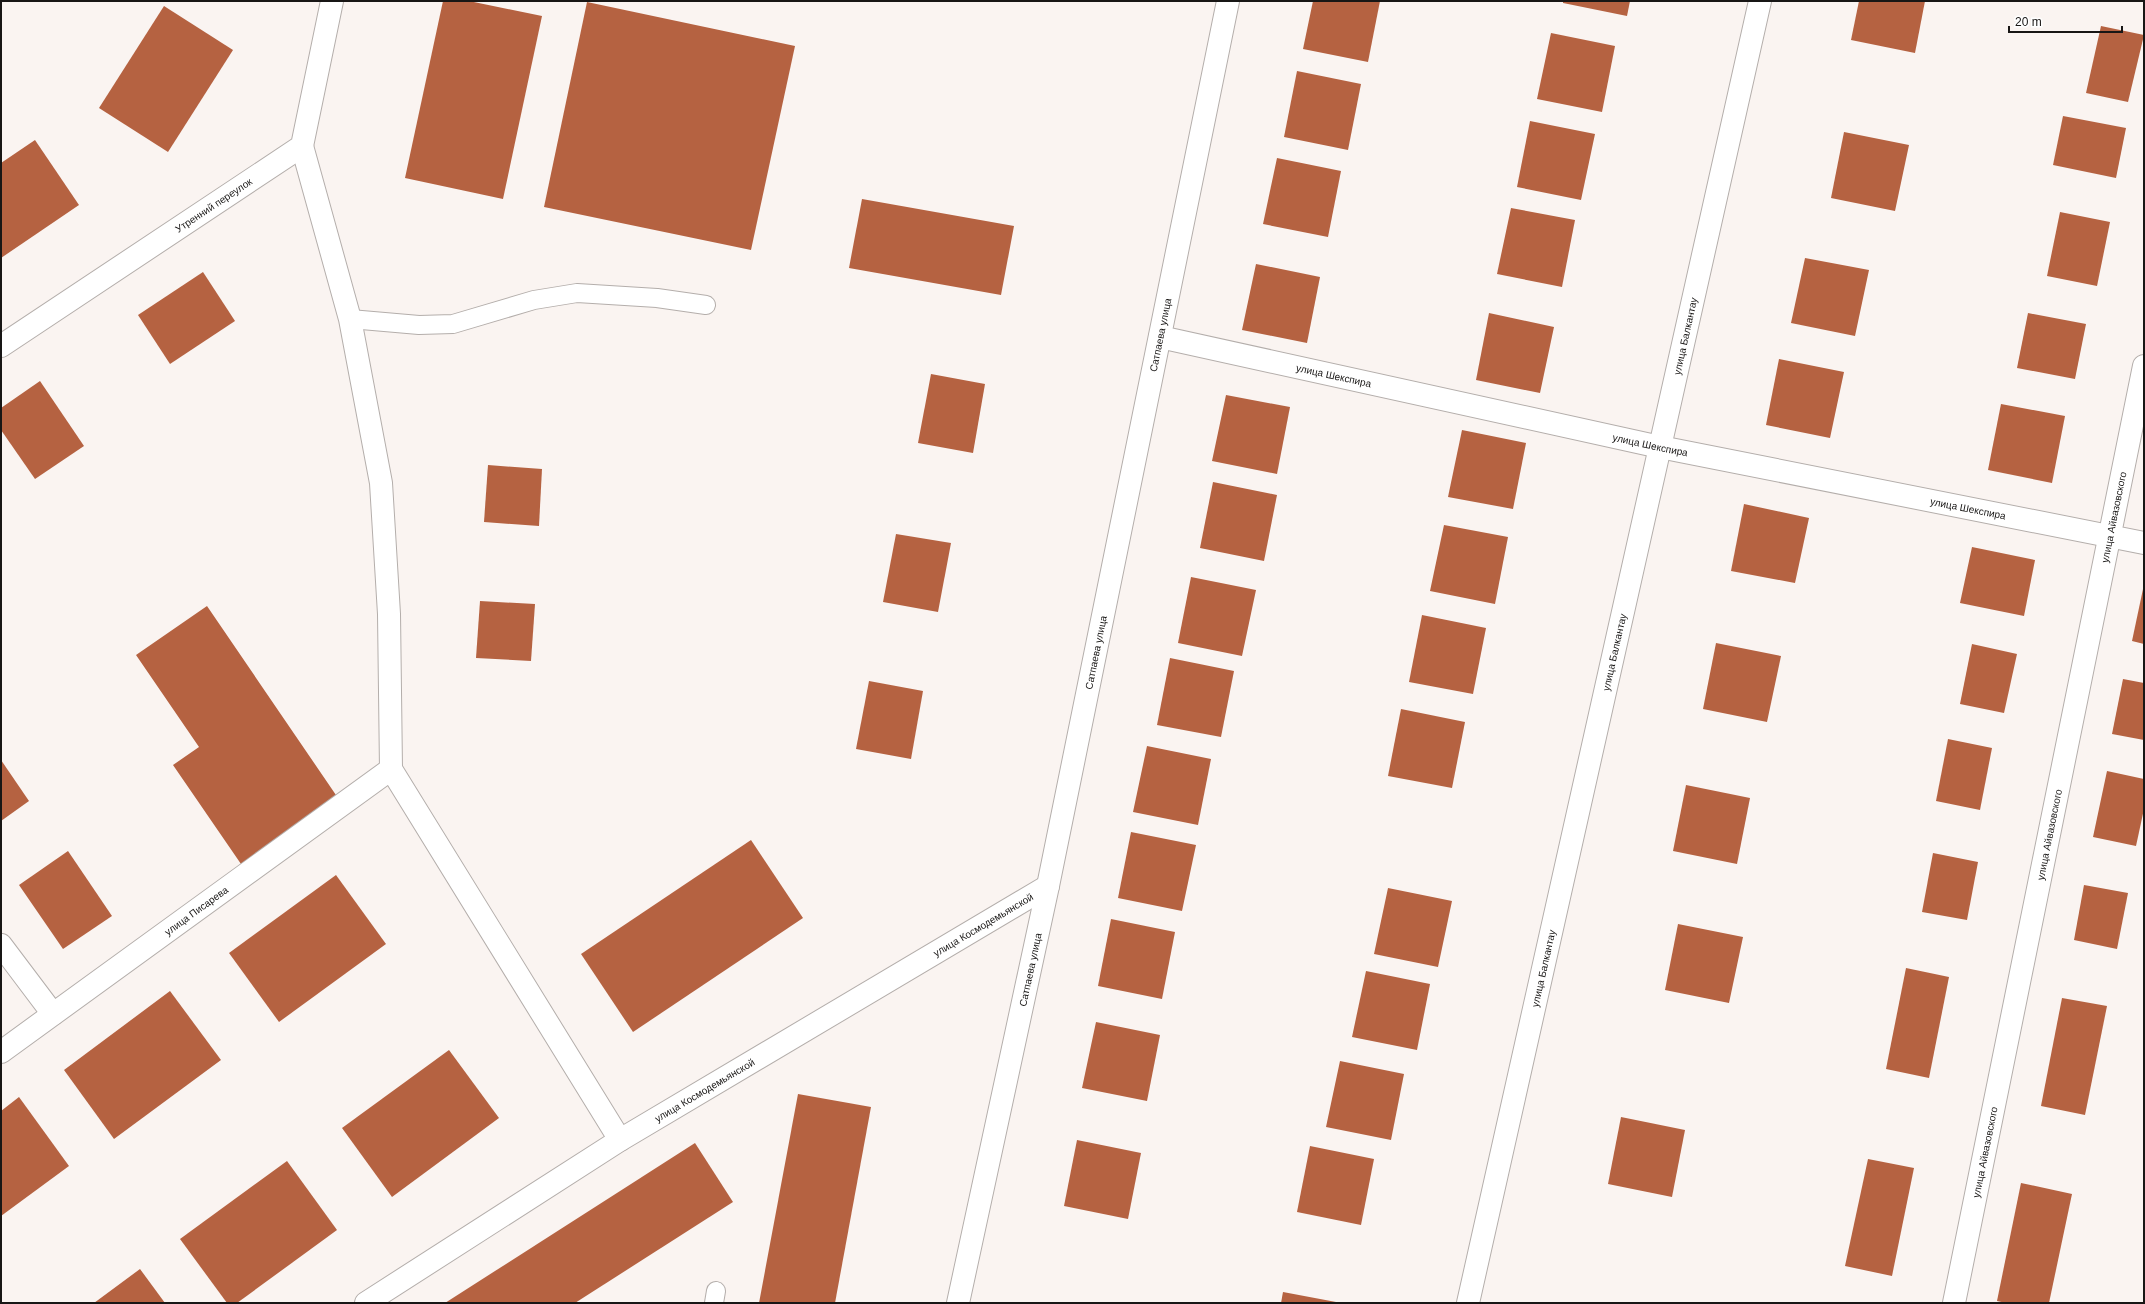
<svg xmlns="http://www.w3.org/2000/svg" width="2145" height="1304" viewBox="0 0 2145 1304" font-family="Helvetica,sans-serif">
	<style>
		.building { fill: #b56241 }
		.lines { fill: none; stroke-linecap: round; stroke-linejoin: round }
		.service-casing { stroke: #b4aeab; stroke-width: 20 }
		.minor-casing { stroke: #b4aeab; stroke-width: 24 }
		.tertiary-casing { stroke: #b4aeab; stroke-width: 24 }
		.service { stroke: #fff; stroke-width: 18 }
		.minor { stroke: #fff; stroke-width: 22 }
		.tertiary { stroke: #fff; stroke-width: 22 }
		.labels { text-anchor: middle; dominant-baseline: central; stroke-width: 3; stroke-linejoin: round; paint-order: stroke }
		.street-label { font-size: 10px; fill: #181615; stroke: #fff }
	</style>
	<rect width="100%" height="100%" fill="#faf4f1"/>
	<g class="building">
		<polygon points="443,1 469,1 542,16 503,199 405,178"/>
		<polygon points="1313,1 1380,1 1368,62 1303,49"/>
		<polygon points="1563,1 1630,1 1627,16 1563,3"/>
		<polygon points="1859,1 1925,1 1915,53 1851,40"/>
		<polygon points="587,2 795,46 751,250 544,207"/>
		<polygon points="164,6 233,50 168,152 99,108"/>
		<polygon points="2101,26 2144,35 2128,102 2086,93"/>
		<polygon points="1551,33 1615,46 1602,112 1537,99"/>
		<polygon points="1297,71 1361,84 1348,150 1284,137"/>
		<polygon points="2063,116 2126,128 2116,178 2053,165"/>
		<polygon points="1530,121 1595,134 1581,200 1517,187"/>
		<polygon points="1844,132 1909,145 1895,211 1831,198"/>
		<polygon points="35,140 79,205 1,258 1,163"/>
		<polygon points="1277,158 1341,171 1328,237 1263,224"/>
		<polygon points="862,199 1014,226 1001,295 849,268"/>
		<polygon points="1511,208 1575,220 1562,287 1497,274"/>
		<polygon points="2060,212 2110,222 2097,286 2047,276"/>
		<polygon points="1805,258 1869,270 1855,336 1791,323"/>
		<polygon points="1256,264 1320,277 1307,343 1242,330"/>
		<polygon points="203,272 235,321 170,364 138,315"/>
		<polygon points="1489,313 1554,327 1540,393 1476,380"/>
		<polygon points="2028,313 2086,324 2075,379 2017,368"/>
		<polygon points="1779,359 1844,372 1830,438 1766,425"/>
		<polygon points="931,374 985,384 973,453 918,443"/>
		<polygon points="40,381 84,446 35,479 1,430 1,408"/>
		<polygon points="1226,395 1290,407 1277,474 1212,461"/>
		<polygon points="2001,404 2065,416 2052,483 1988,470"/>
		<polygon points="1462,430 1526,443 1513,509 1448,497"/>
		<polygon points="488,465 542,469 539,526 484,522"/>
		<polygon points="1213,482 1277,495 1264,561 1200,548"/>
		<polygon points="1744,504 1809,518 1795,583 1731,571"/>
		<polygon points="1444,525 1508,537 1495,604 1430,591"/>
		<polygon points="896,534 951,543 938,612 883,602"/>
		<polygon points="1972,547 2035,560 2024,616 1960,603"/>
		<polygon points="1191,577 1256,590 1242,656 1178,643"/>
		<polygon points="2143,589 2144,589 2144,644 2132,641"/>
		<polygon points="480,601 535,604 531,661 476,658"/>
		<polygon points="207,606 338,798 241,864 173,765 199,747 136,655"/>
		<polygon points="1422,615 1486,628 1473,694 1409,682"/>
		<polygon points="1716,643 1781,656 1767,722 1703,709"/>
		<polygon points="1972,644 2017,654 2004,713 1960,704"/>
		<polygon points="1170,658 1234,671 1221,737 1157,725"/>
		<polygon points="2123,679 2144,683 2144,740 2112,734"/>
		<polygon points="869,681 923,691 911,759 856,749"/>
		<polygon points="1401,709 1465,722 1452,788 1388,776"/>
		<polygon points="1948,739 1992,748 1980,810 1936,801"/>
		<polygon points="1147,746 1211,759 1198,825 1133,812"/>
		<polygon points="1,760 29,801 1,821"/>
		<polygon points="2107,771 2144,779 2144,809 2136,846 2093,837"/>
		<polygon points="1686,785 1750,798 1737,864 1673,851"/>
		<polygon points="1131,832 1196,845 1182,911 1118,898"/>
		<polygon points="751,840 803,918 633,1032 581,954"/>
		<polygon points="68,851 112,916 63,949 19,885"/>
		<polygon points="1933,853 1978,862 1967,920 1922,912"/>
		<polygon points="336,875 386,944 279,1022 229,953"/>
		<polygon points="2084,885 2128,893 2117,949 2074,940"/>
		<polygon points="1388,888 1452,901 1438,967 1374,954"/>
		<polygon points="1111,919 1175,932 1162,999 1098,986"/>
		<polygon points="1678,924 1743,937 1729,1003 1665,990"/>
		<polygon points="1906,968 1949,977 1929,1078 1886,1069"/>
		<polygon points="1366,971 1430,984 1417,1050 1352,1037"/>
		<polygon points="170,991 221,1060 114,1139 64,1070"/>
		<polygon points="2062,998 2107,1006 2085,1115 2041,1106"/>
		<polygon points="1096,1022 1160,1035 1147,1101 1082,1088"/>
		<polygon points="449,1050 499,1118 392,1197 342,1128"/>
		<polygon points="1340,1061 1404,1074 1391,1140 1326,1127"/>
		<polygon points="798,1094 871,1107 835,1303 759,1303"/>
		<polygon points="19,1097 69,1166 1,1216 1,1111"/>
		<polygon points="1621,1117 1685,1130 1672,1197 1608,1184"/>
		<polygon points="1077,1140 1141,1153 1128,1219 1064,1206"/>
		<polygon points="695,1143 733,1202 575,1303 445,1303"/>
		<polygon points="1310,1146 1374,1159 1361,1225 1297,1212"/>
		<polygon points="1868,1159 1914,1168 1892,1276 1845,1266"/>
		<polygon points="287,1161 337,1230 237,1303 227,1303 180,1239"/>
		<polygon points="2021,1183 2072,1194 2049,1303 2006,1303 1997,1301"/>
		<polygon points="140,1269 165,1303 94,1303"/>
		<polygon points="1283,1292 1336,1302 1336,1303 1281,1303"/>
	</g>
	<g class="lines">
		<g class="service-casing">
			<g id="service">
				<polyline points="350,319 419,325 453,324 534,300 577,293 657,298 706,305"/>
				<polyline points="714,1303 716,1291"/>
			</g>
		</g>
		<g class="minor-casing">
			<g id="minor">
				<polyline points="302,146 350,319 381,483 389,614 391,769 620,1140"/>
				<path id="s1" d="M1160,337L1660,447L2144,543"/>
				<path id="s2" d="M1,346L302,146L332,1"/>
				<polyline points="1,945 53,1014"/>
				<path id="s3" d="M1,1052L391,769"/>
				<path id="s4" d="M366,1303L620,1140L1048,886"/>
				<path id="s5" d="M1468,1303L1760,1"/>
				<path id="s6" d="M1954,1303L2144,366"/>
			</g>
		</g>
		<g class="tertiary-casing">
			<g id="tertiary">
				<path id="s7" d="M958,1303L1048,886L1228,1"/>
			</g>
		</g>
		<use href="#service" class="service"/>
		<use href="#minor" class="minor"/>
		<use href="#tertiary" class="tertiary"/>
	</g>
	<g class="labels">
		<g class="street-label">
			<text stroke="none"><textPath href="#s2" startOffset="255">Утренний переулок</textPath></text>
			<text stroke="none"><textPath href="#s7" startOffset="989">Сатпаева улица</textPath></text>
			<text stroke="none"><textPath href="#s5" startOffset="991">улица Балкантау</textPath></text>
			<text stroke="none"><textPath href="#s1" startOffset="178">улица Шекспира</textPath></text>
			<text stroke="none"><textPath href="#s1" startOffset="502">улица Шекспира</textPath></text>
			<text stroke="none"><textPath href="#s1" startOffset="826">улица Шекспира</textPath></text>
			<text stroke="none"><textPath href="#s6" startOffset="802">улица Айвазовского</textPath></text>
			<text stroke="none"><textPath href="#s7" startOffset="665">Сатпаева улица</textPath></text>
			<text stroke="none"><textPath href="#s5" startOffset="667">улица Балкантау</textPath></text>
			<text stroke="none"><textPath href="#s6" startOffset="478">улица Айвазовского</textPath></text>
			<text stroke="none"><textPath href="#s3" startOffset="241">улица Писарева</textPath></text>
			<text stroke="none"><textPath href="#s4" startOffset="724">улица Космодемьянской</textPath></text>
			<text stroke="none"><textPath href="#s5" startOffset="343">улица Балкантау</textPath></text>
			<text stroke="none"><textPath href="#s7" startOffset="341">Сатпаева улица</textPath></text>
			<text stroke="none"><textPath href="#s4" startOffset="400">улица Космодемьянской</textPath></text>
			<text stroke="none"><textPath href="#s6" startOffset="154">улица Айвазовского</textPath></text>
		</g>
	</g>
	<rect width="2145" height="1304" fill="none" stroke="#181615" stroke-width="4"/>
	<path d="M2009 26v6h113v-6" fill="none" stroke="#181615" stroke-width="2"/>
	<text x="2015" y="26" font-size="12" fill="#181615" stroke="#ffffff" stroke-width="3" paint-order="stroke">20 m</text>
</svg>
